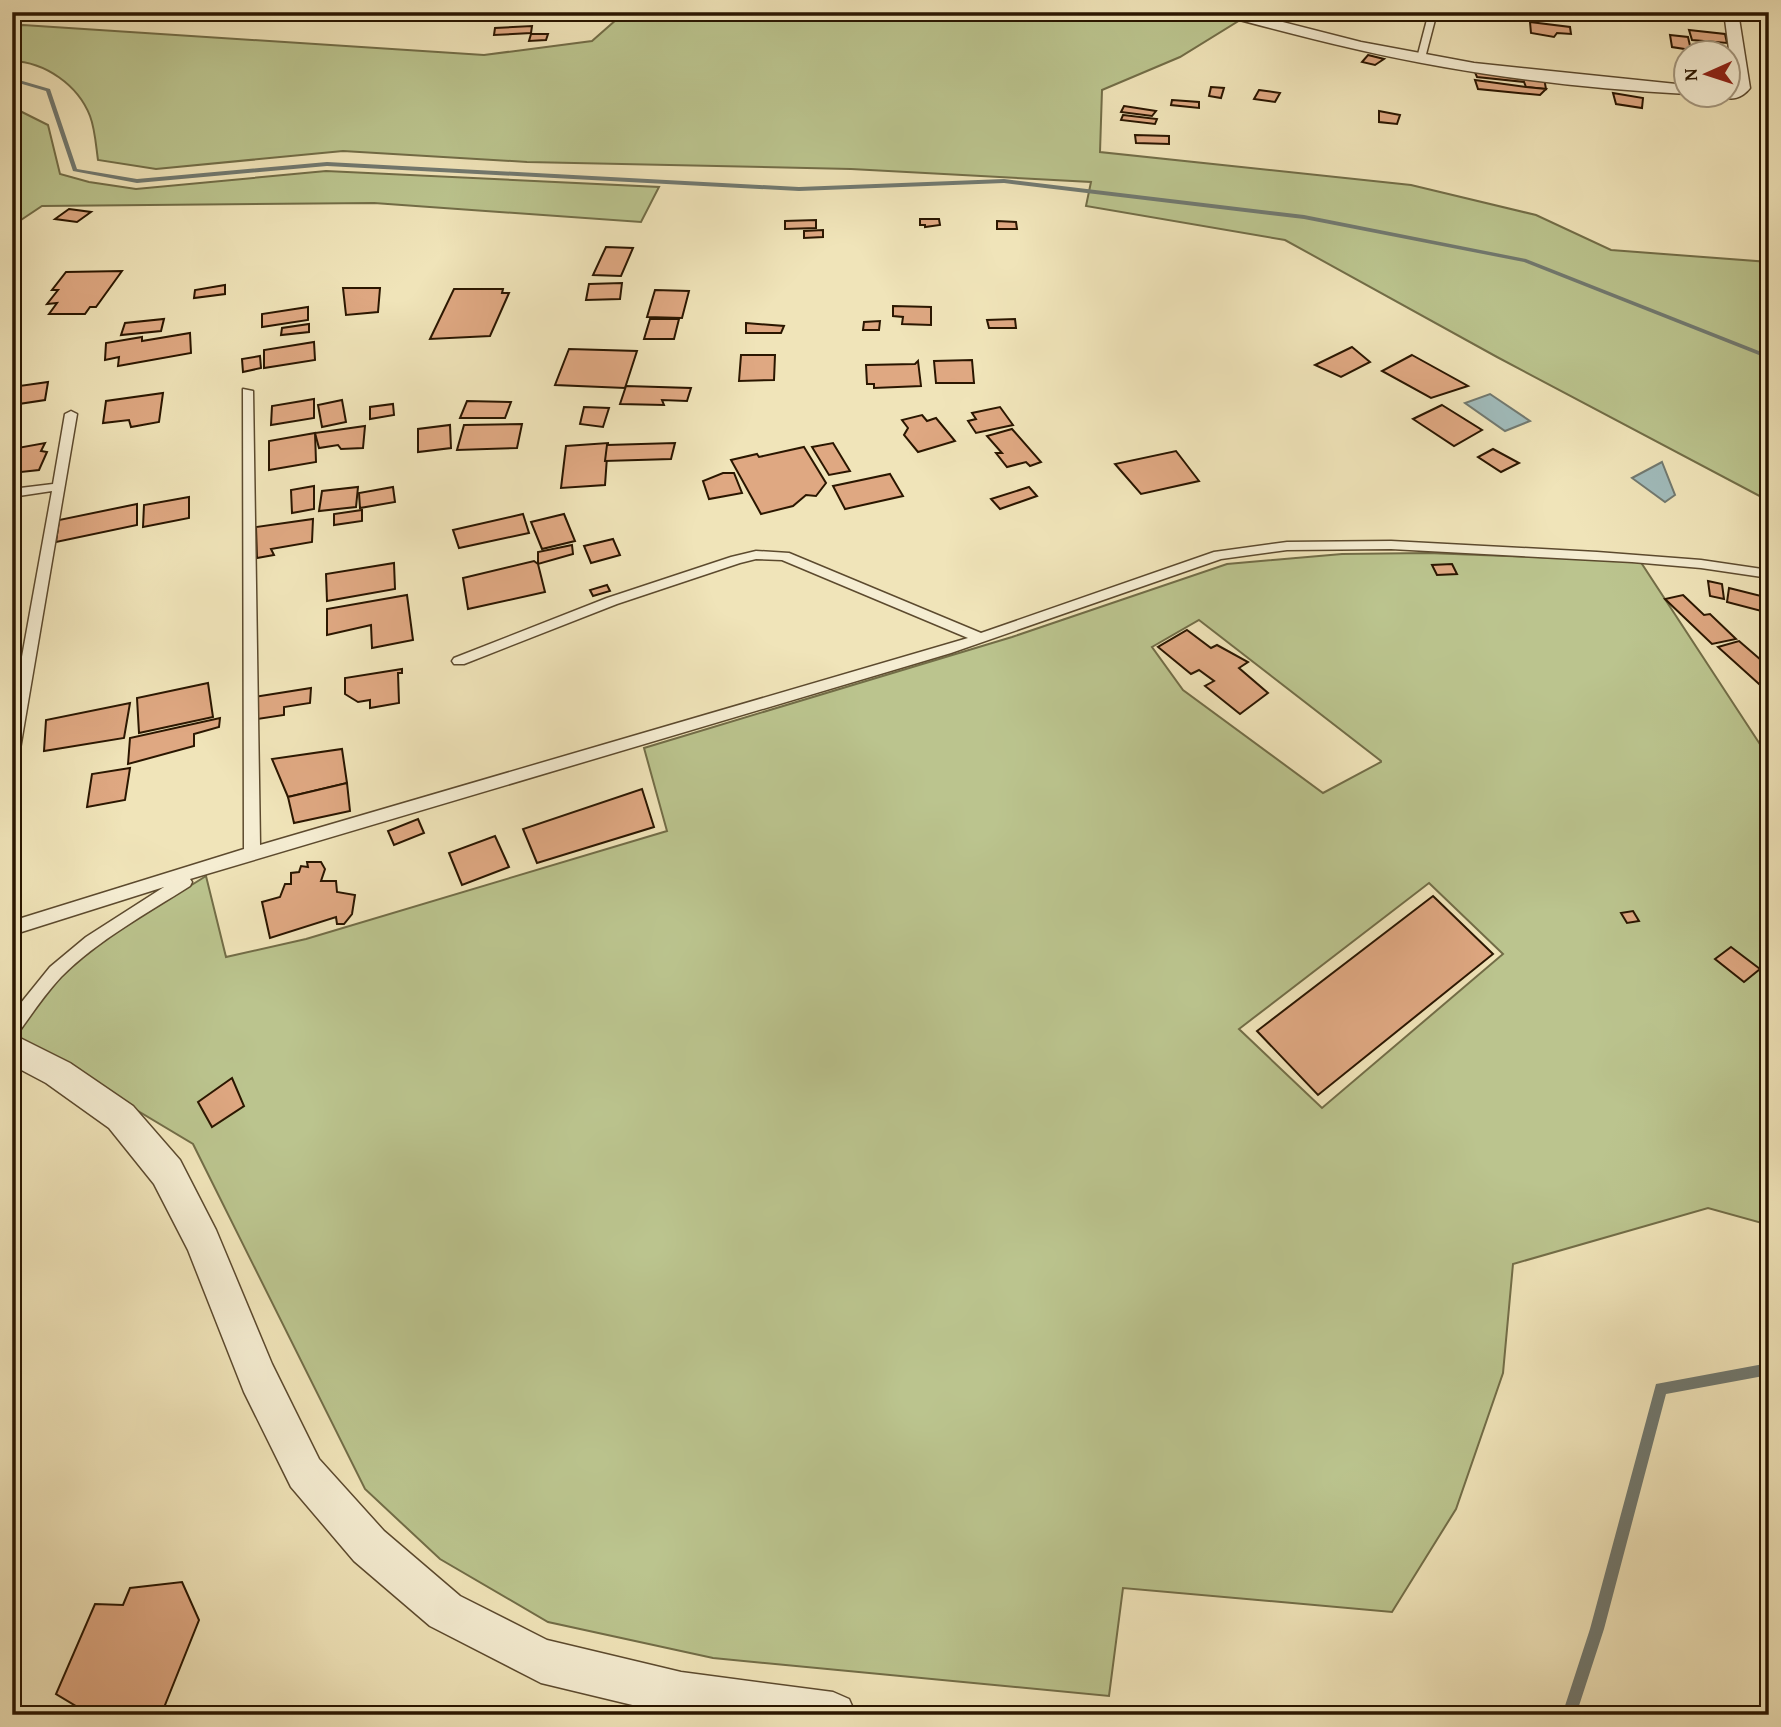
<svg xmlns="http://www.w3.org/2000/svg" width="1781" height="1727" viewBox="0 0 1781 1727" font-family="'Gentium Book Plus',serif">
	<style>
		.green { fill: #bbc48e; stroke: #726d47; stroke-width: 2; fill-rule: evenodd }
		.water { fill: #a0bbbb; stroke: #717970; stroke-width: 2 }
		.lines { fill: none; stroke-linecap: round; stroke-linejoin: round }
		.stream { fill: #717970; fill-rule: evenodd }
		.building { fill: #dfa882; stroke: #2a1600; stroke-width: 2 }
		.service-casing { stroke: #5c4a2e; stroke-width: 3 }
		.minor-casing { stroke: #5c4a2e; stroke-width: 3 }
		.service { fill: #f5edd2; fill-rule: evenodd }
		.minor { fill: #f5edd2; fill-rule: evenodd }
	</style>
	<rect width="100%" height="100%" fill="#f0e4b9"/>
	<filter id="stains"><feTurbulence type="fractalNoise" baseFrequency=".00286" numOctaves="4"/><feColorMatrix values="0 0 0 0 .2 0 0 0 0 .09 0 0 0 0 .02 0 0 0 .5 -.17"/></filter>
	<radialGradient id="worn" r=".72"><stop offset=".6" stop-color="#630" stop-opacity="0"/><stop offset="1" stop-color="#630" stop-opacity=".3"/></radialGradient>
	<g class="green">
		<path d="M625,12H1253L1180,57L1102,90L1100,152L1411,185L1536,215L1611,250L1769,262V501L1497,357L1285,240L1086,206L1091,182L851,169L527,162L343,151L156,169L98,160C96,146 95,129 90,116C78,85 45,62 12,61V27L23,25L484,55L592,41Z"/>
		<polygon points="12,107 48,125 60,174 89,182 136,189 326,171 659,187 641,222 374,203 42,206 12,226"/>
		<path d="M1428,553L1640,561L1769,758V1225L1708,1208L1513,1264L1503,1373L1456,1509L1392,1612L1123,1588L1109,1696L713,1658L548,1622L440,1559L365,1489L193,1144L16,1038C23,1026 30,1013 39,1002C78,948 151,911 206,876L226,957L306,939L667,831L644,748L1012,637L1227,564L1342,554ZM1199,620L1381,761V762L1323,793L1183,690L1152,647ZM1429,883L1503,954L1322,1108L1239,1029Z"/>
	</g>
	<g class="water">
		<polygon points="1490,394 1530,421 1505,431 1465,403"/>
		<polygon points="1662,462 1675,495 1665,502 1632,478"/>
	</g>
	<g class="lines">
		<g class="stream">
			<polygon points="12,78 50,89 77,169 137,179 327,162 799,187 1004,179 1304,215 1526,259 1769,355 1769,359 1524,262 1304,219 1004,183 799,191 327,166 137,183 73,171 46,91 12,81"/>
			<polygon points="1769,1363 1769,1375 1666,1394 1604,1629 1576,1715 1562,1715 1590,1629 1656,1384"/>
		</g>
	</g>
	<g class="building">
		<polygon points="510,12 533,12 532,17 509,17"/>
		<polygon points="1530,22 1570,27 1571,34 1557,33 1554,37 1531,33"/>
		<polygon points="532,26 531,33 494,35 495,28"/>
		<polygon points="1689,30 1725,34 1727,43 1692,40"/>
		<polygon points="531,34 548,34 546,40 529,41"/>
		<polygon points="1670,35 1688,37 1691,50 1672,47"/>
		<polygon points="1368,55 1384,59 1375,65 1362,62"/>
		<polygon points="1474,70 1544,78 1546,89 1526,87 1524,82 1477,77"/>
		<polygon points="1475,80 1526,87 1546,89 1540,95 1478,89"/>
		<polygon points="1211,87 1224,88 1221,98 1209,96"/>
		<polygon points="1259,90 1280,93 1275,102 1254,99"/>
		<polygon points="1613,93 1643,98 1642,108 1616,104"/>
		<polygon points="1172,100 1199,102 1199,108 1171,105"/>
		<polygon points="1124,106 1156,111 1152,116 1121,112"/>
		<polygon points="1379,111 1400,115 1397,124 1379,122"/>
		<polygon points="1123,115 1157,119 1155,124 1121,120"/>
		<polygon points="1135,135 1169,136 1169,144 1136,143"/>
		<polygon points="69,209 91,212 77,222 55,219"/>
		<polygon points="920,219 939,219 940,225 925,227 925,225 920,225"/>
		<polygon points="816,220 816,228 785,229 785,221"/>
		<polygon points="997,221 1016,222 1017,229 997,229"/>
		<polygon points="823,230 823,237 804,238 804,231"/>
		<polygon points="606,247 633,248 621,276 593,275"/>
		<polygon points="122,271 96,307 90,307 85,314 49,314 57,303 47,304 58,290 52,290 66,272"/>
		<polygon points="622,283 620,299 586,300 589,284"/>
		<polygon points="225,285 225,294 194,298 195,290"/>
		<polygon points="343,288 380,288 378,312 346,315"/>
		<polygon points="454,289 503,289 502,293 509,293 490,336 430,339"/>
		<polygon points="655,290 689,291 682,318 647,317"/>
		<polygon points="893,306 931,307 931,325 902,324 903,317 893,316"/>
		<polygon points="308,307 308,320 262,327 262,314"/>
		<polygon points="164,319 161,331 121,335 125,323"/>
		<polygon points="650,319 679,319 674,339 644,339"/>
		<polygon points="1015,319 1016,328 989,328 987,320"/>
		<polygon points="880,321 879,330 863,330 864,322"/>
		<polygon points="746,323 784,326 781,333 746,333"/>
		<polygon points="309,324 309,332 281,335 282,328"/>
		<polygon points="190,333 191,353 118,366 119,357 105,360 106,343 142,337 142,341"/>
		<polygon points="314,342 315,360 264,368 264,350"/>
		<polygon points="1352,347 1370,362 1341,377 1315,365"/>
		<polygon points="569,349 637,351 625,388 555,385"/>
		<polygon points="741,355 775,355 774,380 739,381"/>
		<polygon points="1412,355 1468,386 1431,398 1382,371"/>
		<polygon points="260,356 261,368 243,372 242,359"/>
		<polygon points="972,360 974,383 936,383 934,361"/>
		<polygon points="918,361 921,386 874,388 874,384 867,384 866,365 915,364"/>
		<polygon points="48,382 45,400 12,405 12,387"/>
		<polygon points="626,386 691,388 687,401 662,400 664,405 620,404"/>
		<polygon points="163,393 159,422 131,427 129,420 103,423 106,401"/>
		<polygon points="314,399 314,418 271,425 272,406"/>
		<polygon points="342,400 346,422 322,427 318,405"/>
		<polygon points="467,401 511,402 505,418 460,418"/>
		<polygon points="393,404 394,415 370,419 370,407"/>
		<polygon points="1442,405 1482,430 1454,446 1413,419"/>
		<polygon points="584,407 609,408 603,427 580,424"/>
		<polygon points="1000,407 1013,425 976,433 968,421 976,419 972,413"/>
		<polygon points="922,415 927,421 936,418 955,441 918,452 904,435 908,428 902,420"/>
		<polygon points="522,424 517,448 457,450 464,425"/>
		<polygon points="450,425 451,448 418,452 418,429"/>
		<polygon points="365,426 363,448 341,449 338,445 319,448 315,433"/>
		<polygon points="1012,429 1041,462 1030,466 1026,462 1007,467 996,453 1002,453 987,436"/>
		<polygon points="315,433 316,462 269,470 269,441"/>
		<polygon points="45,443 41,451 47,452 39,470 12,473 12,449"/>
		<polygon points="608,443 605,485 561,488 566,446"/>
		<polygon points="675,443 671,459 605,461 607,445"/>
		<polygon points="833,443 850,471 829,475 812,447"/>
		<polygon points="804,447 826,483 816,496 806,495 793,506 761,514 731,460 757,454 759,457"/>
		<polygon points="1493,449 1519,463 1501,472 1478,457"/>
		<polygon points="1176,451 1199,481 1141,494 1115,464"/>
		<polygon points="723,473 734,473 742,493 709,499 703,481"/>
		<polygon points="890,474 903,496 845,509 833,486"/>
		<polygon points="314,486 314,509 292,513 291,490"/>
		<polygon points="358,487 356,507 319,511 322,491"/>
		<polygon points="393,487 395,502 360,508 359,493"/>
		<polygon points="1029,487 1037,496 1000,509 991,499"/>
		<polygon points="189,497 189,518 143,527 144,505"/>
		<polygon points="137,504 137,525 56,542 59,520"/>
		<polygon points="362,510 362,521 334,525 334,514"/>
		<polygon points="523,514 529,533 459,548 453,530"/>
		<polygon points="564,514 575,541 542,549 531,522"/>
		<polygon points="313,519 312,542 271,549 274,555 257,558 256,527"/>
		<polygon points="613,539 620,555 591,563 584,546"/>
		<polygon points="572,545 573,554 538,564 538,552"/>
		<polygon points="534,561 538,564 545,592 468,609 463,578"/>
		<polygon points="394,563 395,589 327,601 326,574"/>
		<polygon points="1452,564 1457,574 1437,575 1432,565"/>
		<polygon points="1708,581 1722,584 1724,599 1710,596"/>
		<polygon points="607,585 610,591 593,596 590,590"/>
		<polygon points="1729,588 1769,598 1769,613 1727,602"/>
		<polygon points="407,595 413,640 372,648 371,625 327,635 327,609"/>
		<polygon points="1683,595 1704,615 1710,614 1736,639 1712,644 1665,599"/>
		<polygon points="1187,630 1211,648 1217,645 1248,662 1239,668 1268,693 1240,714 1205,686 1214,681 1199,670 1191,674 1158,647"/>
		<polygon points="1739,641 1769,667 1769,693 1718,647"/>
		<polygon points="402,669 402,673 398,673 399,703 370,708 370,700 358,702 345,694 345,678"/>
		<polygon points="208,683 213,717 139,733 137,698"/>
		<polygon points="311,688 310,703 284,707 284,715 251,720 254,697"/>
		<polygon points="130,703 124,738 44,751 46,720"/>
		<polygon points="220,718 219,727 194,734 194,746 128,764 130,738"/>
		<polygon points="342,749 347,783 288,797 272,759"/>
		<polygon points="130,768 125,800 87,807 92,774"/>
		<polygon points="347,783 350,811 294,823 288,797"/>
		<polygon points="642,789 654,827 537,863 523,829"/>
		<polygon points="418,819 424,833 394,845 388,831"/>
		<polygon points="495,836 509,867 462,885 449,853"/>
		<polygon points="307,862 321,862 325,869 321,881 336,881 337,892 355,895 352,914 344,924 337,924 336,917 270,938 262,902 280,897 285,884 291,884 291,873 299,872 301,866 308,867"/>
		<polygon points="1433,896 1493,954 1318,1095 1257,1031"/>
		<polygon points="1633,911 1639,921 1627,923 1621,913"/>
		<polygon points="1731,947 1760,969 1744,982 1715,959"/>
		<polygon points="232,1078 244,1106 212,1127 198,1102"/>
		<polygon points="182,1582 199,1620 161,1715 130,1715 76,1706 56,1694 95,1604 123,1605 130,1588"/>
	</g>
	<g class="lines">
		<g class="service-casing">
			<g id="service">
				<polygon points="1429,12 1437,12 1425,58 1421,60 1417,58"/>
				<path d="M243,389L253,391L260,845L968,638L782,560L756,559L740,563L617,604L464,664H454L452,661L454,658L607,598L731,557L756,551L789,553L981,633L1214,552L1287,542L1391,541L1597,552L1701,560L1769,570V578L1701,568L1632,562L1391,549L1287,550L1221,559L951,653L190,879L192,882L190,886C146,914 98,940 61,977C45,994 32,1014 18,1033L12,1035V1014L50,967L86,937L164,887L12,935V921L244,849Z"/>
				<polygon points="71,411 77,414 19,755 12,760 12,712 52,491 12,497 12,489 53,484 65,414"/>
			</g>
		</g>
		<g class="minor-casing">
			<g id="minor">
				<path d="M1219,12H1243L1361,42L1474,63L1686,85L1687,94C1606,90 1523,81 1444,67C1368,54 1295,35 1221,15Z"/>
				<path d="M1724,12H1738L1750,88C1743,97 1730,103 1721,94H1728V89L1734,87Z"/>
				<polygon points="12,1034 70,1063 133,1106 180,1160 216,1230 272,1364 319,1459 384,1531 460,1596 547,1640 681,1672 833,1692 849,1699 856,1715 674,1715 541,1683 430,1626 354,1561 291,1487 244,1392 188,1250 154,1184 109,1128 46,1083 12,1065"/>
			</g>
		</g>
		<use href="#service" class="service"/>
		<use href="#minor" class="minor"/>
	</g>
	<rect width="1781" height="1727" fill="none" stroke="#f0e4b9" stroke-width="42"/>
	<rect x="14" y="14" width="1753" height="1699" fill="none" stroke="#2a1600" stroke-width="3.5"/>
	<rect x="21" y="21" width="1739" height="1685" fill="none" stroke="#2a1600" stroke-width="2"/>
	<g transform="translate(1707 74) rotate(267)"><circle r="33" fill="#f5edd2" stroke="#a4977e" stroke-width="2"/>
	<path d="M0-5L12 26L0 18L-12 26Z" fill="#8f2418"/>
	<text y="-10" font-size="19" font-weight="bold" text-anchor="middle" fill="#2a1600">N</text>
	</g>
	<rect width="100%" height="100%" filter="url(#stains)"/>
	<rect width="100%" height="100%" fill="url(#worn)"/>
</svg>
